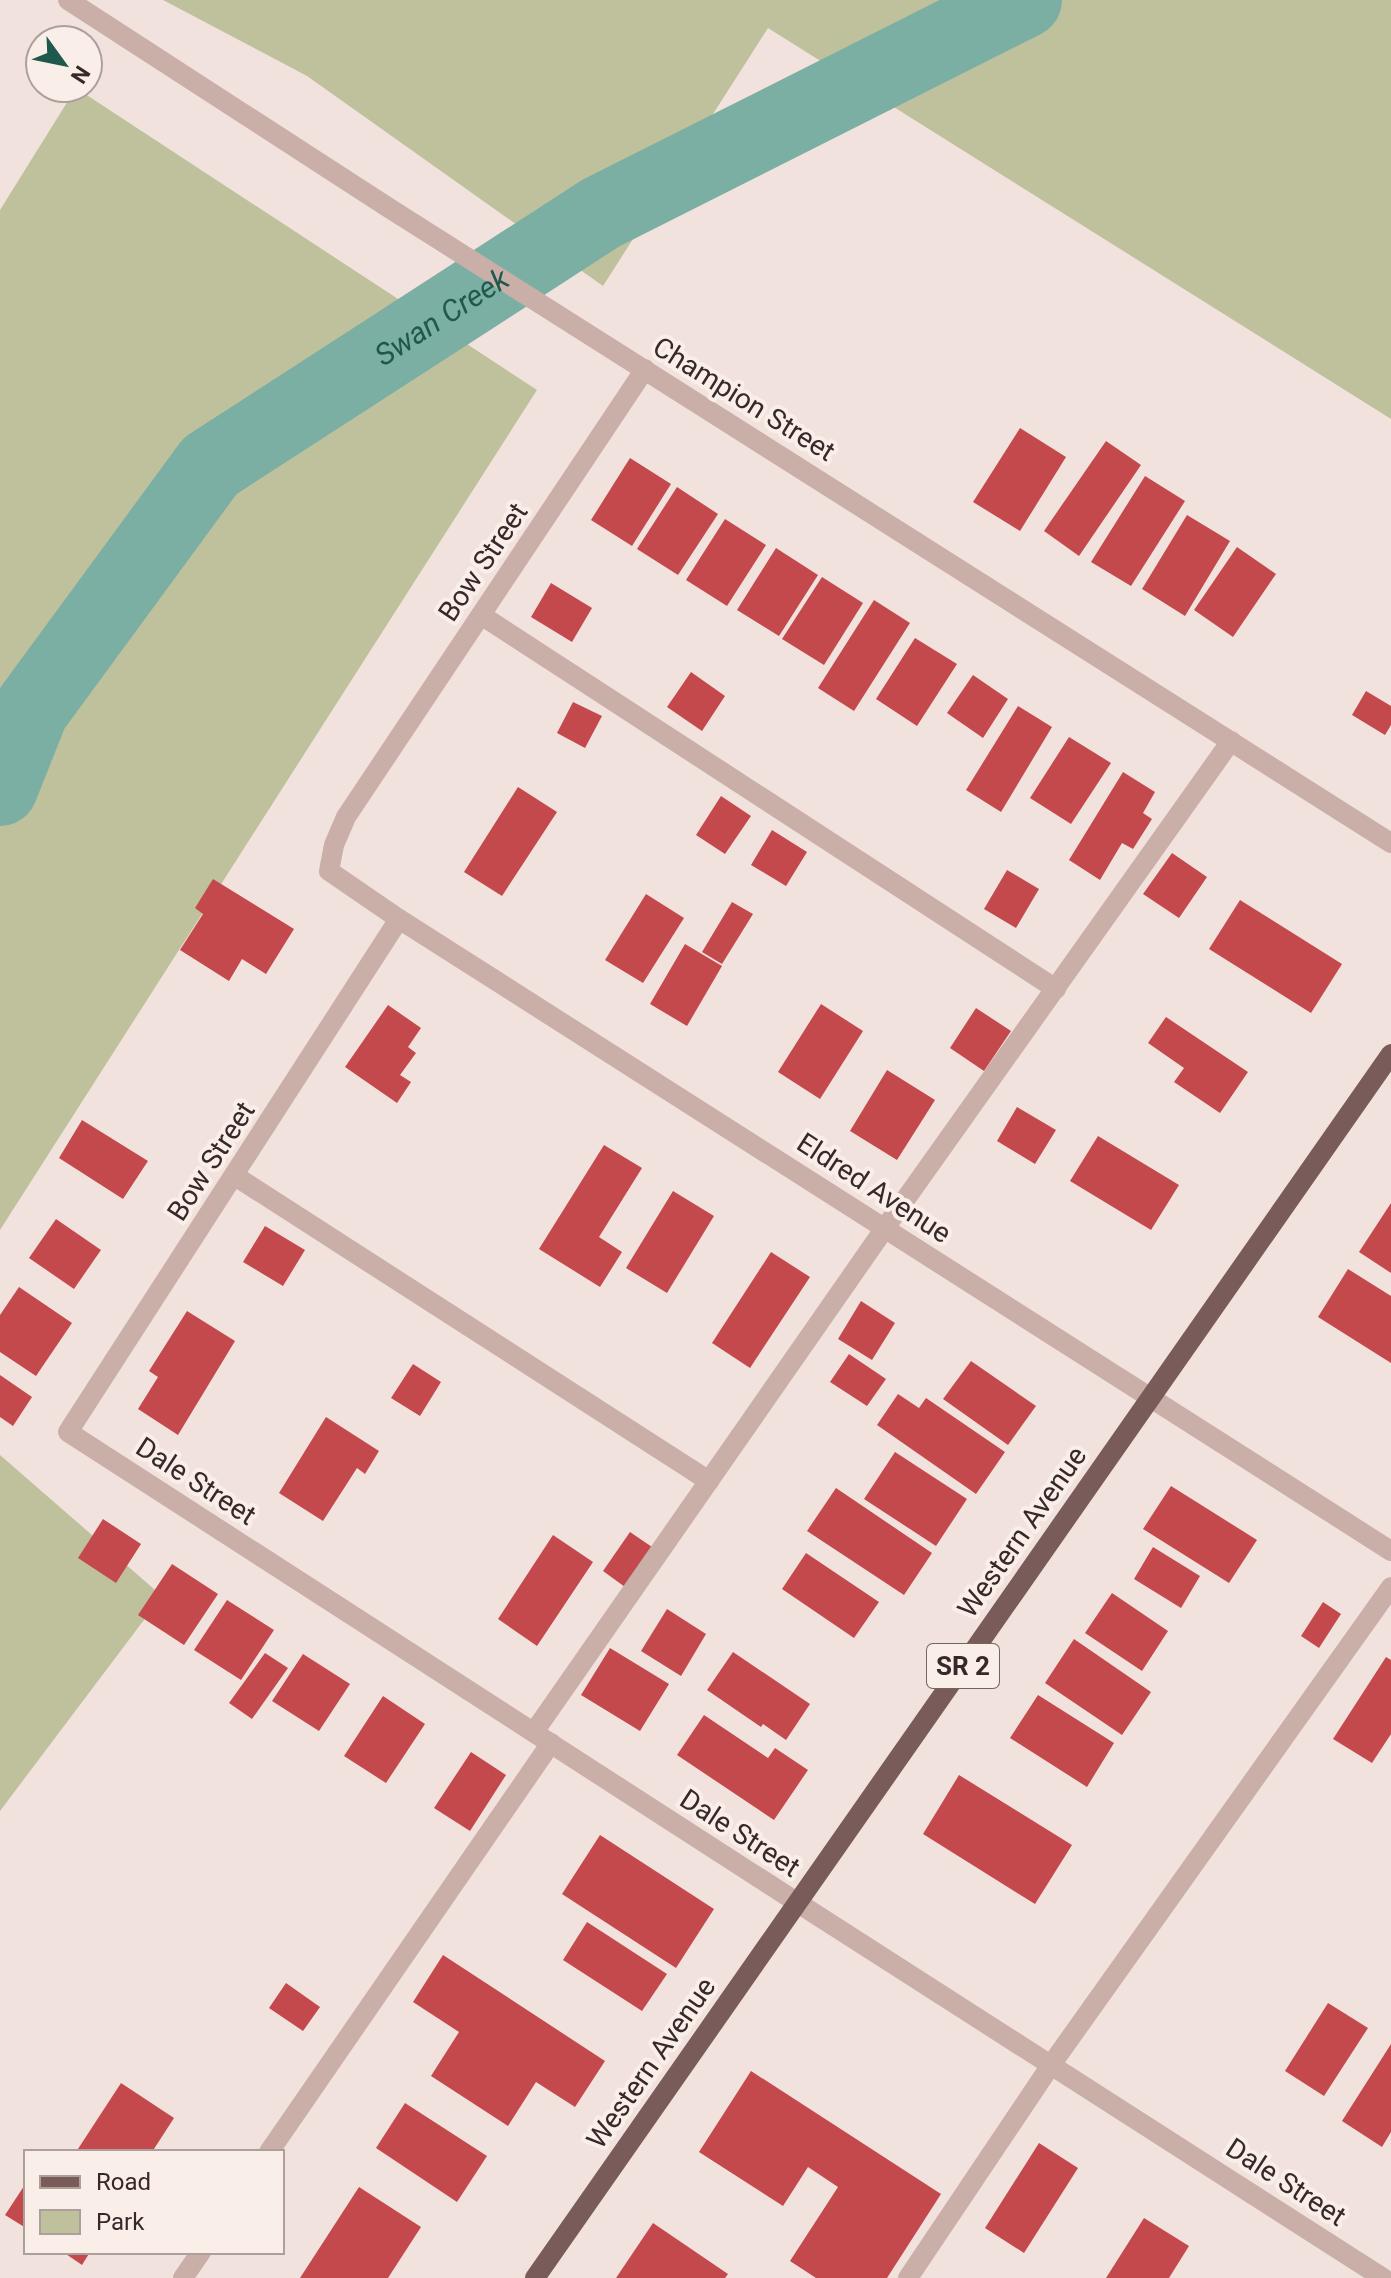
<svg xmlns="http://www.w3.org/2000/svg" width="1391" height="2278" viewBox="0 0 1391 2278" font-family="Roboto,sans-serif">
	<style>
		.green { fill: #bfc19d }
		.lines { fill: none; stroke-linecap: round; stroke-linejoin: round }
		.river { stroke: #7cafa3; stroke-width: 76 }
		.building { fill: #c4494d }
		.minor { stroke: #caafa9; stroke-width: 20 }
		.major { stroke: #795c5a; stroke-width: 20 }
		.labels { text-anchor: middle; dominant-baseline: central; stroke-width: 8; stroke-linejoin: round; paint-order: stroke }
		.shield { fill: #faeee9; stroke: #726463; stroke-width: 2 }
		.shield-label { font-size: 26px; font-weight: bold; fill: #372929 }
		.street-label { font-size: 28px; fill: #372929; stroke: #faeee9 }
		.water-label { font-size: 30px; font-style: italic; fill: #1f584c; stroke: #faeee9 }
	</style>
	<rect width="100%" height="100%" fill="#f2e2dd"/>
	<g class="green">
		<polygon points="163,0 1391,0 1391,419 768,28 603,286 307,76"/>
		<polygon points="76,88 537,390 0,1230 0,210"/>
		<polygon points="0,1455 162,1596 0,1811"/>
	</g>
	<g class="lines">
		<path class="river" id="s1" d="M0,788L31,710L210,466L601,213L1024,0"/>
	</g>
	<g class="building">
		<polygon points="1020,428 1066,457 1020,531 973,502"/>
		<polygon points="1106,441 1141,465 1079,556 1044,531"/>
		<polygon points="630,458 671,484 632,546 591,520"/>
		<polygon points="1145,476 1185,501 1131,586 1091,562"/>
		<polygon points="677,487 718,514 678,575 637,549"/>
		<polygon points="1187,515 1230,541 1185,616 1142,589"/>
		<polygon points="725,519 766,545 727,606 686,580"/>
		<polygon points="1237,547 1276,574 1233,637 1194,610"/>
		<polygon points="776,548 818,575 779,636 737,610"/>
		<polygon points="822,577 863,603 824,665 782,639"/>
		<polygon points="551,583 592,608 572,642 531,617"/>
		<polygon points="874,600 910,623 854,711 818,688"/>
		<polygon points="915,638 957,664 917,726 876,699"/>
		<polygon points="691,672 725,696 702,731 667,707"/>
		<polygon points="973,675 1008,699 983,738 947,713"/>
		<polygon points="1366,691 1391,706 1391,725 1385,735 1352,715"/>
		<polygon points="573,702 602,716 585,748 557,733"/>
		<polygon points="1018,706 1052,727 1001,812 966,790"/>
		<polygon points="1069,737 1111,763 1071,824 1030,798"/>
		<polygon points="1123,772 1155,792 1143,813 1152,819 1133,849 1122,843 1100,880 1069,860"/>
		<polygon points="518,787 557,812 502,896 464,872"/>
		<polygon points="721,796 751,816 725,854 696,835"/>
		<polygon points="772,830 807,852 786,886 751,865"/>
		<polygon points="1172,853 1207,877 1179,918 1143,894"/>
		<polygon points="1007,870 1039,889 1016,928 984,909"/>
		<polygon points="213,879 294,929 266,974 242,959 229,981 180,950 203,914 195,908"/>
		<polygon points="646,894 684,918 643,983 605,960"/>
		<polygon points="1240,900 1342,964 1311,1013 1209,949"/>
		<polygon points="732,902 753,914 722,964 702,952"/>
		<polygon points="685,944 722,966 687,1026 650,1004"/>
		<polygon points="821,1004 863,1031 820,1099 778,1072"/>
		<polygon points="388,1005 421,1028 408,1047 416,1053 400,1075 411,1082 397,1103 345,1067"/>
		<polygon points="976,1008 1011,1031 984,1071 950,1048"/>
		<polygon points="1166,1017 1248,1072 1220,1113 1174,1082 1184,1068 1148,1043"/>
		<polygon points="887,1070 935,1100 897,1160 850,1131"/>
		<polygon points="1017,1107 1056,1130 1035,1164 997,1141"/>
		<polygon points="82,1120 148,1161 123,1199 59,1158"/>
		<polygon points="1098,1136 1179,1185 1151,1230 1070,1181"/>
		<polygon points="604,1145 642,1168 599,1237 622,1252 600,1287 539,1249"/>
		<polygon points="673,1191 714,1216 667,1293 626,1268"/>
		<polygon points="1391,1203 1391,1273 1359,1252"/>
		<polygon points="56,1219 101,1250 74,1289 29,1258"/>
		<polygon points="265,1226 305,1250 283,1286 243,1262"/>
		<polygon points="771,1252 810,1277 750,1368 712,1343"/>
		<polygon points="1348,1269 1391,1296 1391,1363 1318,1317"/>
		<polygon points="19,1287 72,1323 36,1376 0,1352 0,1315"/>
		<polygon points="861,1301 895,1323 872,1360 838,1339"/>
		<polygon points="187,1311 235,1341 178,1435 138,1409 158,1377 149,1371"/>
		<polygon points="849,1354 886,1379 867,1406 830,1382"/>
		<polygon points="971,1361 1036,1406 1008,1445 943,1399"/>
		<polygon points="413,1364 441,1382 420,1416 391,1398"/>
		<polygon points="0,1375 32,1397 13,1426 0,1417"/>
		<polygon points="898,1394 919,1408 926,1398 1005,1452 976,1494 877,1425"/>
		<polygon points="326,1417 379,1451 365,1474 357,1468 323,1521 279,1493"/>
		<polygon points="895,1452 967,1499 936,1546 864,1499"/>
		<polygon points="1171,1486 1257,1540 1229,1583 1143,1529"/>
		<polygon points="836,1488 932,1553 904,1595 807,1531"/>
		<polygon points="103,1519 141,1544 116,1583 78,1558"/>
		<polygon points="630,1532 652,1547 625,1587 603,1571"/>
		<polygon points="553,1535 593,1562 537,1646 498,1619"/>
		<polygon points="1153,1547 1200,1576 1181,1608 1134,1579"/>
		<polygon points="806,1553 879,1602 854,1638 782,1589"/>
		<polygon points="172,1564 218,1594 184,1645 138,1615"/>
		<polygon points="1112,1593 1168,1631 1142,1671 1085,1633"/>
		<polygon points="227,1600 274,1630 241,1680 194,1650"/>
		<polygon points="1323,1602 1341,1614 1319,1648 1301,1636"/>
		<polygon points="667,1609 706,1634 681,1676 641,1651"/>
		<polygon points="1074,1639 1151,1692 1122,1735 1045,1683"/>
		<polygon points="610,1648 669,1684 640,1731 581,1695"/>
		<polygon points="733,1652 810,1704 786,1740 763,1724 761,1727 707,1690"/>
		<polygon points="265,1653 288,1668 252,1719 229,1703"/>
		<polygon points="303,1654 350,1684 319,1731 272,1701"/>
		<polygon points="1386,1657 1391,1660 1391,1734 1372,1763 1333,1739"/>
		<polygon points="1038,1695 1114,1743 1087,1787 1010,1738"/>
		<polygon points="383,1696 425,1724 386,1783 344,1756"/>
		<polygon points="704,1715 768,1758 775,1748 808,1770 774,1820 677,1755"/>
		<polygon points="471,1752 506,1775 470,1831 434,1808"/>
		<polygon points="959,1775 1072,1845 1035,1904 923,1834"/>
		<polygon points="600,1835 714,1909 676,1968 562,1894"/>
		<polygon points="587,1922 667,1974 642,2011 563,1960"/>
		<polygon points="443,1955 605,2061 575,2107 536,2082 508,2126 431,2076 459,2032 413,2002"/>
		<polygon points="286,1983 320,2007 303,2031 269,2008"/>
		<polygon points="1328,2003 1368,2028 1324,2096 1285,2071"/>
		<polygon points="1391,2044 1391,2132 1382,2147 1342,2121"/>
		<polygon points="751,2071 941,2194 887,2278 816,2278 790,2261 838,2187 808,2167 783,2206 699,2152"/>
		<polygon points="121,2083 174,2118 152,2152 76,2152"/>
		<polygon points="405,2103 487,2156 457,2202 376,2148"/>
		<polygon points="1039,2143 1078,2168 1024,2253 985,2228"/>
		<polygon points="26,2183 26,2228 5,2215"/>
		<polygon points="359,2187 421,2227 388,2278 300,2278"/>
		<polygon points="1144,2218 1189,2246 1169,2278 1106,2278"/>
		<polygon points="653,2223 728,2274 725,2278 616,2278"/>
		<polygon points="63,2252 90,2252 82,2265"/>
	</g>
	<g class="lines">
		<g class="minor">
			<polyline points="68,0 389,208 1391,843"/>
			<polyline points="645,369 346,817 334,845 329,871 399,919 1391,1551"/>
			<polyline points="481,615 1056,989"/>
			<polyline points="399,919 68,1432 798,1903 1383,2278"/>
			<polyline points="235,1176 709,1481"/>
			<polyline points="534,1732 885,1228 1231,741"/>
			<polyline points="269,2152 551,1743"/>
			<polyline points="183,2278 201,2252"/>
			<polyline points="908,2278 1051,2065 1391,1587"/>
		</g>
		<polyline class="major" points="535,2278 1391,1054"/>
	</g>
	<g class="labels">
		<rect class="shield" x="927" y="1644" width="72" height="44" rx="6"/>
		<g class="shield-label">
			<text x="963" y="1666">SR 2</text>
		</g>
		<g class="street-label">
			<text transform="translate(744 399) rotate(32)">Champion Street</text>
			<text transform="translate(483 562) rotate(-56)">Bow Street</text>
			<text transform="translate(211 1161) rotate(-57)">Bow Street</text>
			<text transform="translate(874 1188) rotate(33)">Eldred Avenue</text>
			<text transform="translate(196 1481) rotate(33)">Dale Street</text>
			<text transform="translate(1022 1532) rotate(-55)">Western Avenue</text>
			<text transform="translate(740 1833) rotate(33)">Dale Street</text>
			<text transform="translate(651 2063) rotate(-55)">Western Avenue</text>
			<text transform="translate(1286 2182) rotate(33)">Dale Street</text>
		</g>
		<g class="water-label">
			<text stroke="none"><textPath href="#s1" startOffset="662">Swan Creek</textPath></text>
		</g>
	</g>
	<rect x="24" y="2150" width="260" height="104" fill="#faeee9" stroke="#ac9f9c" stroke-width="2"/>
	<rect x="40" y="2176" width="40" height="12" fill="#795c5a" stroke="#ac9f9c" stroke-width="2"/>
	<text x="96" y="2190" font-size="24" fill="#372929">Road</text>
	<rect x="40" y="2210" width="40" height="24" fill="#bfc19d" stroke="#ac9f9c" stroke-width="2"/>
	<text x="96" y="2230" font-size="24" fill="#372929">Park</text>
	<g transform="translate(64 64) rotate(123)"><circle r="38" fill="#faeee9" stroke="#ac9f9c" stroke-width="2"/>
	<path d="M0-6L14 30L0 20L-14 30Z" fill="#1f584c"/>
	<text y="-12" font-size="22" font-weight="bold" text-anchor="middle" fill="#372929">N</text>
	</g>
</svg>
